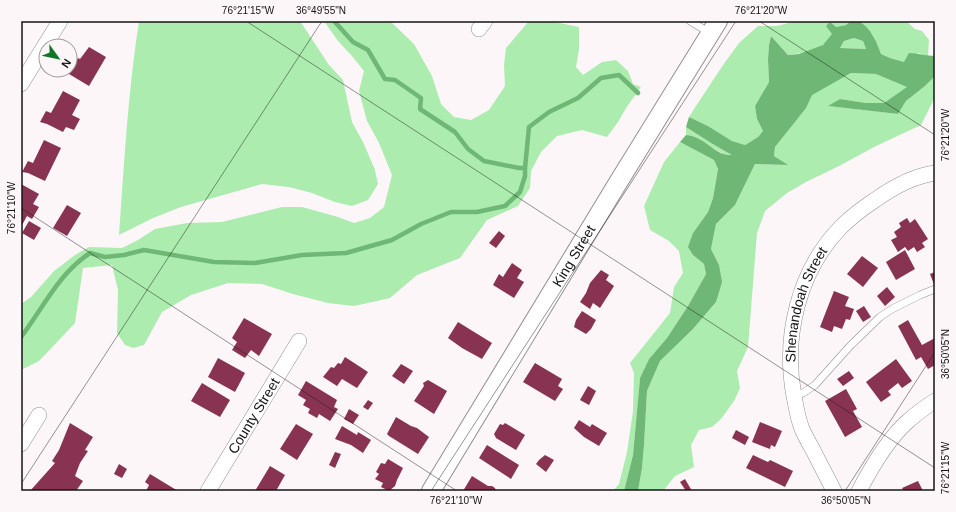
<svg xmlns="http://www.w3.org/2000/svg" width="956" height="512" viewBox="0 0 956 512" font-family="Arial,sans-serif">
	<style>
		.green { fill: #acecaf }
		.water { fill: #6fb775; fill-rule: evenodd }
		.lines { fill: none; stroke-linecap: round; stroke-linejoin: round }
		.stream { stroke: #6fb775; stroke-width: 4.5 }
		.building { fill: #883352 }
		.service-casing { stroke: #948f91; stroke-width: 8 }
		.minor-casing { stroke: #948f91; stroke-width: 16 }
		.tertiary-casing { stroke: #948f91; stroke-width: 20 }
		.service { stroke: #fff; stroke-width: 7 }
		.minor { stroke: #fff; stroke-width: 15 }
		.tertiary { stroke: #fff; stroke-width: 18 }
		.ticks { fill: none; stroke: #161414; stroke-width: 1; stroke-opacity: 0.45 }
		.labels { text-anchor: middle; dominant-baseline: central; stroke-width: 4; stroke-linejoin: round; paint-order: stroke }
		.street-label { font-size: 14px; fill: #161414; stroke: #fcf6f8 }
		.neatline { fill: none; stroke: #161414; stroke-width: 1.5 }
		.ticks-label { font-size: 10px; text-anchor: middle; fill: #161414 }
	</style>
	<rect width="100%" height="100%" fill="#fcf6f8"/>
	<g class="green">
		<path d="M139,21H300L329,65L343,80L352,122L363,142L375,170L378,184L368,200L352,206L335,202L312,193L289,187L262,184L181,207L153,218L119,235C124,163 128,92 139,21Z"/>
		<polygon points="324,21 390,21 414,44 432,76 441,104 454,117 471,120 489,110 505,86 504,65 506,48 529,21 550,21 579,27 579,49 576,67 583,75 602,62 616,60 628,71 633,84 641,87 626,108 618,122 607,137 582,130 557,136 541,152 531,171 530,188 518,206 487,220 460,258 417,275 390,298 354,306 328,303 293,294 262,284 228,283 191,295 162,312 144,345 133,348 125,345 117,333 118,290 112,265 83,268 75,323 39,361 21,370 21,304 31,297 54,271 75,255 89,247 122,248 138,240 155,229 187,223 222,222 282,207 302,207 338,217 354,223 370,218 384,207 392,175 379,143 367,121 359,91 364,71 352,56 338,41"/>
		<path d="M796,21H851L846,25L836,27C833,33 829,41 823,45C815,51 798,54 788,55L771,36L769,45L768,59L769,82L755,106L757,119L763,131L758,137L745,145L732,141L708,126L689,117L696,106L723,65L739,43L758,26H777Z"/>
		<polygon points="859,21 906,21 915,29 922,31 929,40 928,56 918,53 904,62 890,58 881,54 872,34"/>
		<polygon points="854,38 863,41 866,49 840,48 844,41"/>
		<polygon points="851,73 876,74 908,87 884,103 866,103 840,99 829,106 898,114 906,101 925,86 935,76 935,97 921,125 876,146 839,166 806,182 787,193 765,211 757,233 748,347 737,371 740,388 734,401 721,419 712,427 699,430 691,445 694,467 675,476 663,491 638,491 642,468 644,445 647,391 660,361 693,329 716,302 719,265 711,249 716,224 735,205 755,164 787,165 774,156 775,147 805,108 812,94"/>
		<polygon points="686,127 711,143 733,155 726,155 712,148 696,137 686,135"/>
		<polygon points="680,142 714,160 718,169 713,198 708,212 693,233 693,255 704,264 706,274 688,306 667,338 649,359 640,378 633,455 624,491 613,491 619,484 627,452 633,411 634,373 630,363 670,313 674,287 683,273 679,251 669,241 650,230 644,206 664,162"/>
	</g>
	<path class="water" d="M851,21C854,21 857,20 860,22C871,28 877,43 881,54L890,58L904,62L909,53C918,53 926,56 935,56V76L925,86L906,101L898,114L828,106L840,99L866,103H884L907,87L876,74L851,73L812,95L806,108L775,147L774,156L788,165L755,164L735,205L716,224L711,249L719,265L722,282L716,302L693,329L660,361L647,391L644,445L642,468L638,491H624L633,455L640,378L649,359L667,338L688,306L706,274L704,264L693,255L688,247L693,233L708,212L713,198L718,169L714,160L680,142L686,135C689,135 692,136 695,137C708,142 717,156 732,155L711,143L686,127L689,117L708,126L732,141L745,145L758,137L763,131L757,119L755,106L769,82L768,59L769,45L771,36L788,55L799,54L823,45L832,34L826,26L830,22L836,27L846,25ZM854,38L863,41L866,49L840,48L844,41Z"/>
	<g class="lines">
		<g class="stream">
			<polyline points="334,21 353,42 368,50 385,79 395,80 421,98 420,109 455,132 468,149 484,161 519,168 525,168"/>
			<path d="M21,337C43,308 59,273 90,253L105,257L124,255L144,250L214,262L255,263L302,255L346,253L392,240L421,224L451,212H477L505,206L520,192L525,176V168L529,127L549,112L578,98L601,78L619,75L638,93"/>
		</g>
	</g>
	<g class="building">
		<polygon points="89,47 106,57 89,86 69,74 78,58 80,59"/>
		<polygon points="63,91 80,100 72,115 80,119 74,130 66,127 63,132 47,124 40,122 46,111 51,113"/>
		<polygon points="44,140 61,148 45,181 28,173 22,172 28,161 33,163"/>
		<polygon points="21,184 39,194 33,204 39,207 32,219 27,216 21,227"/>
		<polygon points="67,205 81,213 67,236 53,228"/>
		<polygon points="907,218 910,223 915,219 928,239 922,243 925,247 917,252 914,247 908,251 905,247 898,252 891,240 897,237 894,232 901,227 899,223"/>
		<polygon points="29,221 41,228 34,240 22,233"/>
		<polygon points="499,231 505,236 496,248 489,243"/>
		<polygon points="905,250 915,269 896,280 886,262"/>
		<polygon points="862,256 878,268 863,287 847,274"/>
		<polygon points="512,263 522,270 517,278 524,282 514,298 493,285 499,274 503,277"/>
		<polygon points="601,270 609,275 606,280 614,286 600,308 593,303 590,309 580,302 586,293 590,283"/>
		<polygon points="935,272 935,287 930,274"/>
		<polygon points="887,287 895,297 885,306 877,296"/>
		<polygon points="834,291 849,297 845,306 854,309 850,320 846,319 842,329 834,326 832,332 820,327"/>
		<polygon points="864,306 871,317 863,322 856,311"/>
		<polygon points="582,311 596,320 591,329 586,334 574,327 576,320"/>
		<polygon points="244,318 272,334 259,356 251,350 245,358 232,350 237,342 232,338"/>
		<polygon points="908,320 922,345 935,338 935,365 928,369 921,357 916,360 898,326"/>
		<polygon points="458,322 492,343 482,359 462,348 448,338"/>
		<polygon points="345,357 368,372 357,388 342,379 337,386 323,377 331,367 334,368 338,363 341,364"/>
		<polygon points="218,358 245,373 235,392 208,377"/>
		<polygon points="896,359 912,381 902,388 898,383 888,391 891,395 881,402 866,382"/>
		<polygon points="535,363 562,379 558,386 563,389 555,401 523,382"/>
		<polygon points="401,364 413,371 404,384 392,376"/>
		<polygon points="849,371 854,378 843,386 837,379"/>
		<polygon points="428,380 447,391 434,414 414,401 424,386 423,383"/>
		<polygon points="306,381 337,400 334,407 338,409 330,421 319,414 317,418 308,413 310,409 303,405 306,400 298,395"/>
		<polygon points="202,383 230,400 220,417 191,401"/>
		<polygon points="588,386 596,391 589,405 580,400"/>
		<polygon points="846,389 857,409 853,411 862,427 845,437 825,401"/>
		<polygon points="368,400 373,403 368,410 363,407"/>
		<polygon points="349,409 359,415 353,424 344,419"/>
		<polygon points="396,417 411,426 417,428 429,437 418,454 389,436 387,434"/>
		<polygon points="579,420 590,427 592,424 607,433 599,446 584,437 574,428"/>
		<polygon points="760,422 782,431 775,447 771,445 770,449 752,442"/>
		<polygon points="70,423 93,437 85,450 88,451 80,463 75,476 83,481 76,491 30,491 55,463 52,461 59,450"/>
		<polygon points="505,423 525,435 516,450 496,438 494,434 500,424 503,425"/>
		<polygon points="296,424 313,434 297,460 280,449"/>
		<polygon points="342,426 357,435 358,432 371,440 363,453 351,445 335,439"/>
		<polygon points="736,430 749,437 745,445 732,438"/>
		<polygon points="487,445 519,465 511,479 479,458"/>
		<polygon points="335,452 341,454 335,468 329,465"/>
		<polygon points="545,455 554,460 546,472 536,464 539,460"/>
		<polygon points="753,455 768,462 770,460 793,471 785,487 746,468"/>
		<polygon points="388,459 403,468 397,480 395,486 389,491 381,487 383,483 375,479 379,474 376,472 381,463 385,464"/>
		<polygon points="119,464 127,469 122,478 114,474"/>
		<polygon points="270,466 285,475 276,491 255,491"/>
		<polygon points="150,474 178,491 146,491 149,485 145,482"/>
		<polygon points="472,476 488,486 492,486 495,488 496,491 463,491"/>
		<polygon points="685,479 692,491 686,491 680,482"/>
		<polygon points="918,481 923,491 904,491 902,488"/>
	</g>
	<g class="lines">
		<g class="service-casing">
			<g id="service">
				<polyline points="690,21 710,33"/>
				<polyline points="794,396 803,393 815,385 850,346 880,317 892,309 920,295 935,289"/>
			</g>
		</g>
		<g class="minor-casing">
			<g id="minor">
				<polyline points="479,29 485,21"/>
				<polyline points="21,84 60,21"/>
				<polyline points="21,444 39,415"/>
				<path id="s1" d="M208,491L299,341"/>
				<path id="s2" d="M834,491C827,477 820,464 813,450C809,443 805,436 802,429C798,419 796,407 794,396C783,337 798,271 841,227C851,217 863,208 875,200C892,188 913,176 935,173"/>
				<path d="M859,491C871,468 888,439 907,422C916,414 925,407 935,401"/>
			</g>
		</g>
		<g class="tertiary-casing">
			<g id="tertiary">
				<path id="s3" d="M431,491L619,181L718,21"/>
			</g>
		</g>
		<use href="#service" class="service"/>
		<use href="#minor" class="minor"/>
		<use href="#tertiary" class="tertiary"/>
	</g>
	<path class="ticks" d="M246,21L935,468M759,21L935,135M21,208L457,491M21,484L322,21M431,491L736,21M845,491L935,352"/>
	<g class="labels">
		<g class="street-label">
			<text stroke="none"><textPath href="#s3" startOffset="275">King Street</textPath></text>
			<text stroke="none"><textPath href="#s2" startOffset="198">Shenandoah Street</textPath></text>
			<text stroke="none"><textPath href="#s1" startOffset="88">County Street</textPath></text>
		</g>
	</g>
	<rect width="956" height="512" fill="none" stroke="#fcf6f8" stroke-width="44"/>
	<g transform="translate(58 58) rotate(123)"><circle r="19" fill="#fcf6f8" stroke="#a09c9d"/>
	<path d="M0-3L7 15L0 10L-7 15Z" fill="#127628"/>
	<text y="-6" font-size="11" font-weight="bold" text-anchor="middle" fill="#161414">N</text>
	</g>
	<rect x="22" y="22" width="912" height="468" class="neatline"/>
	<g class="ticks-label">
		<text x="248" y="14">76°21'15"W</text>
		<text x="321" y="14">36°49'55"N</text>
		<text x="761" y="14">76°21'20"W</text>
		<text transform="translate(945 135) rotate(-90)" y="4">76°21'20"W</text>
		<text transform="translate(11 208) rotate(-90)" y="4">76°21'10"W</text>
		<text transform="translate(945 354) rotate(-90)" y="4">36°50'05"N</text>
		<text transform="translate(945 468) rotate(-90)" y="4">76°21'15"W</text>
		<text x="456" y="504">76°21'10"W</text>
		<text x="846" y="504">36°50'05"N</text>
	</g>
</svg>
